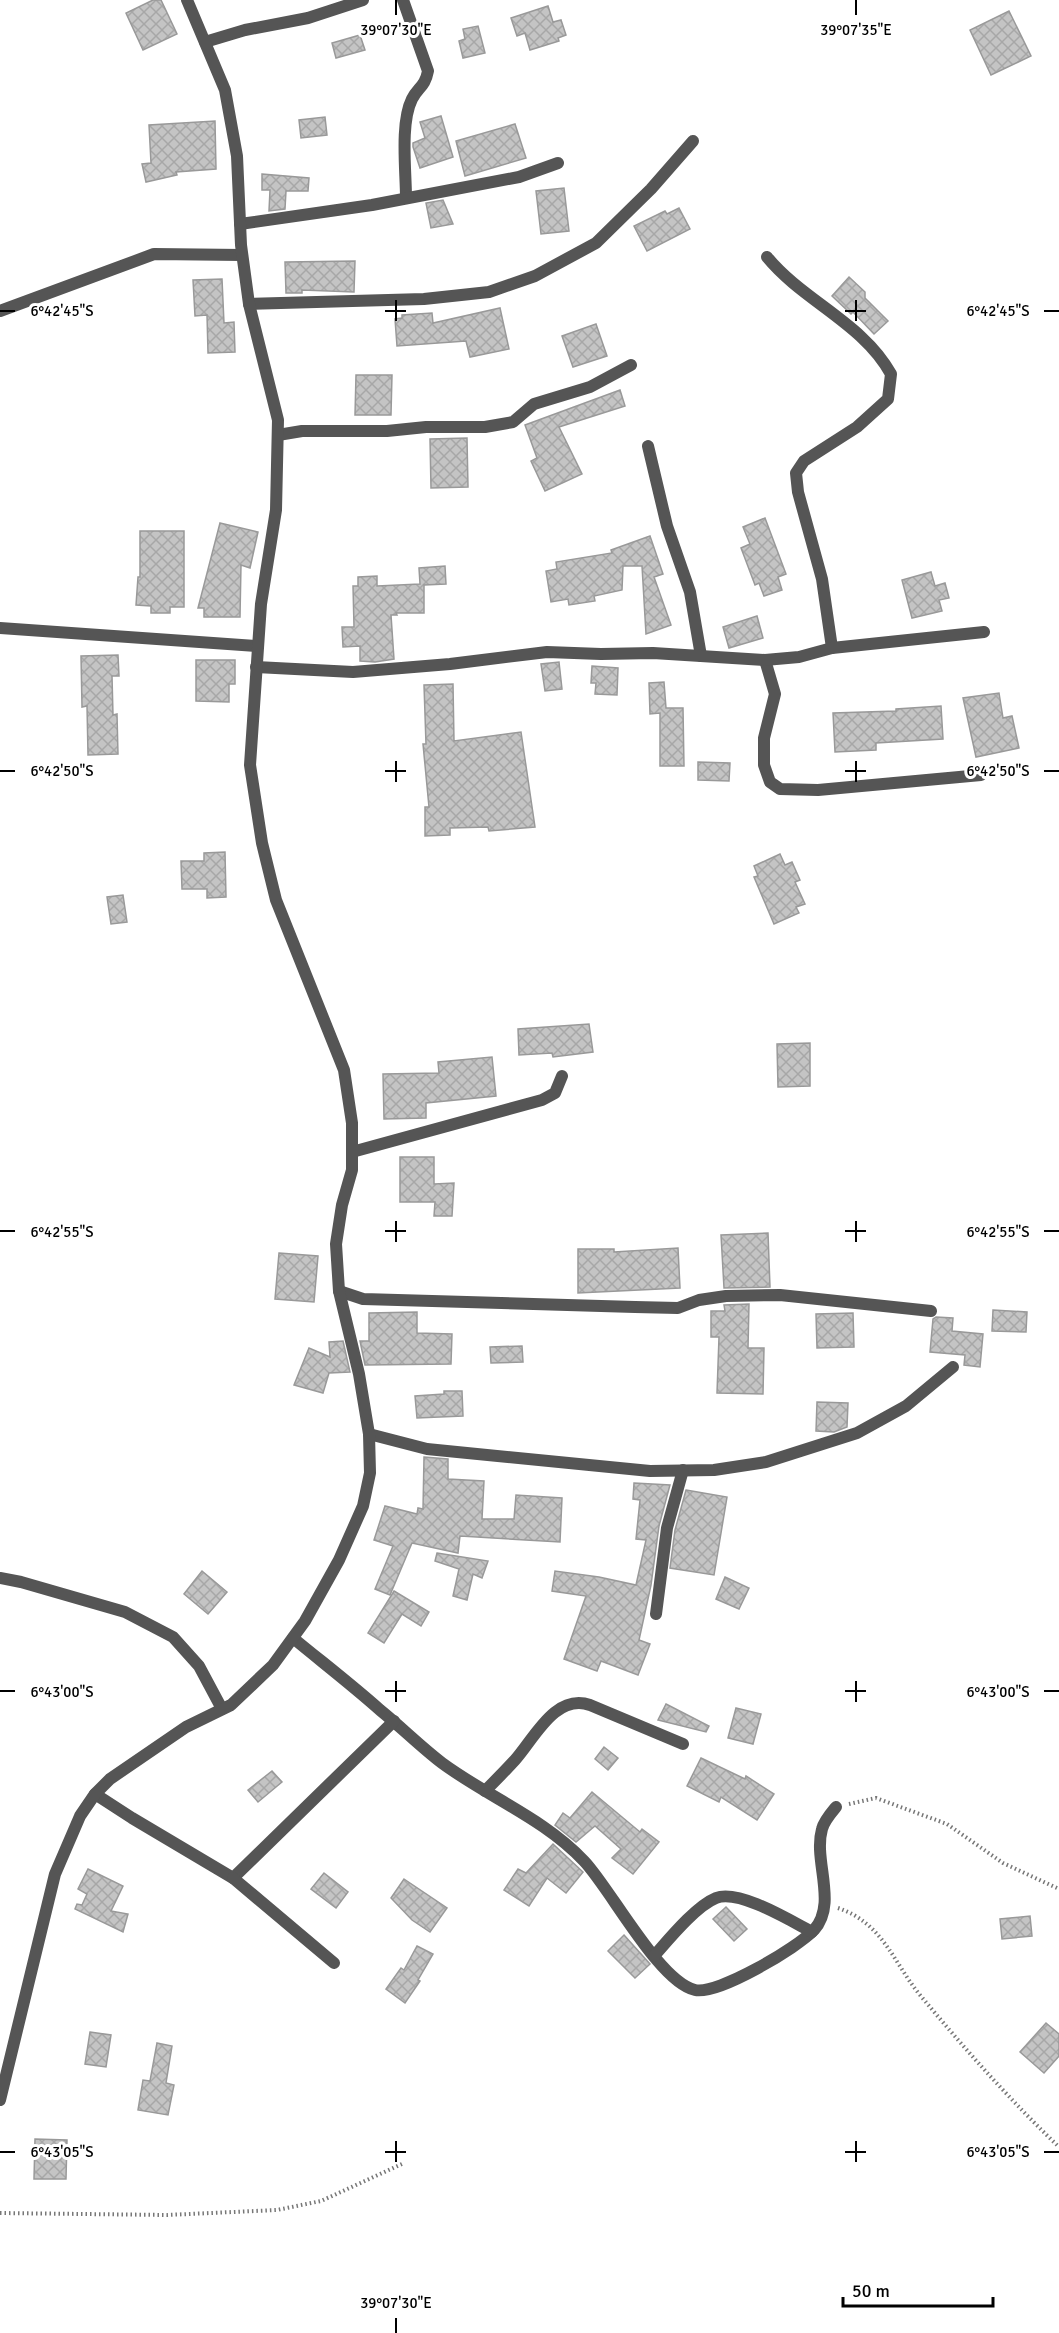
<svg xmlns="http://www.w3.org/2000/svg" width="1059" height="2333" viewBox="0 0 1059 2333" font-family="Signika,sans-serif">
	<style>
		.building { fill: url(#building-cross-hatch); stroke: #999; stroke-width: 1.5 }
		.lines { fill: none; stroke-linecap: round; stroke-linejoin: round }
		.path { stroke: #777; stroke-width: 4; stroke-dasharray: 1.5 3; stroke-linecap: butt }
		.minor { stroke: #555; stroke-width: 12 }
		.ticks { fill: none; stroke: #000; stroke-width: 2 }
		.ticks-label { font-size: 15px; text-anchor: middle; fill: #000; stroke: #fff; stroke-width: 6; stroke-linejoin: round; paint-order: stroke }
	</style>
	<defs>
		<pattern id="building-cross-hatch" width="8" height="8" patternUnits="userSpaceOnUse" patternTransform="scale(1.5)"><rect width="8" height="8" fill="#c4c4c4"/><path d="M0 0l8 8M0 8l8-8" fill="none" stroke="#a7a7a7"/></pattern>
	</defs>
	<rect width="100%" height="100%" fill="#fff"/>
	<g class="building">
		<polygon points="153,0 161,0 177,34 143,50 126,13"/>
		<polygon points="548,6 553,22 561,20 566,35 558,38 559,41 530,50 525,33 517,36 511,18"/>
		<polygon points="1009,11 1031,56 991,75 970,30"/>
		<polygon points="478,26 485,53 463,58 459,41 465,39 463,29"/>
		<polygon points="360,35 365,50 336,58 332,43"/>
		<polygon points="441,116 453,157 420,168 413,147 413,143 425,138 420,122"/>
		<polygon points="325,117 327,135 301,138 299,120"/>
		<polygon points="215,121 216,169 176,172 177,175 146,182 142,164 151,163 149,125"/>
		<polygon points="515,124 526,158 465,176 456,141"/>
		<polygon points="262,174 309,178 308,191 286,191 285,209 269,211 270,190 262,190"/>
		<polygon points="564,188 569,231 541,234 536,191"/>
		<polygon points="443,200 453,224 431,228 426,203"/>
		<polygon points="679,208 690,229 647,251 634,226 665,211 667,214"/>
		<polygon points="355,261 354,292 302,290 302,293 286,293 285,262"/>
		<polygon points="849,277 865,292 865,298 888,321 874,334 853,312 851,314 832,296"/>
		<polygon points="222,279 224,323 234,322 235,352 208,353 207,315 195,316 193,280"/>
		<polygon points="500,308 509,349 470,357 466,341 397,346 395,319 402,318 402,315 432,313 433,323"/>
		<polygon points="596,324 607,356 573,367 562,336"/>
		<polygon points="356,375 392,375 391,415 355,415"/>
		<polygon points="620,390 625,406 559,427 582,474 545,491 531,461 537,458 525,425"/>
		<polygon points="467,438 468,487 431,488 430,439"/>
		<polygon points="765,518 786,574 778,577 782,590 764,596 759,583 755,585 741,548 750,544 743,527"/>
		<polygon points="220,523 258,532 250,568 241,565 240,617 204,617 204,608 198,608"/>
		<polygon points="140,531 184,531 184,607 170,607 170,613 151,613 151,606 136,605 138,577 140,577"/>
		<polygon points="650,536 663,574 654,577 671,625 646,634 642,566 623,566 622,590 594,596 595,601 569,605 568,599 551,602 546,571 557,569 556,562 612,553 611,550"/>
		<polygon points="445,566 446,584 424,585 424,613 396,613 397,615 391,615 394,659 375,662 360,661 360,646 343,647 342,627 354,627 353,586 358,586 358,577 377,576 377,586 420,584 419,568"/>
		<polygon points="931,572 935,586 945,583 949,598 939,600 942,611 912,618 902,580"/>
		<polygon points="757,616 763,638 729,648 723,627"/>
		<polygon points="118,655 119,676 112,676 113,715 117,714 118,754 88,755 87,706 82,707 81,656"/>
		<polygon points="196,660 235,660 235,684 229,684 229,702 196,701"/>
		<polygon points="559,662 562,689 545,691 541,664"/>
		<polygon points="592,666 618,668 617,695 595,694 596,683 591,683"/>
		<polygon points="664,682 666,708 683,708 684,766 660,766 660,713 650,714 649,683"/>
		<polygon points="453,684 454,741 521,732 535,827 489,831 488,827 450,828 450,835 425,836 425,807 429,807 423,744 426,744 424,685"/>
		<polygon points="999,693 1003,718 1012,716 1019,748 976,757 963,698"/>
		<polygon points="941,706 943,739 876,743 876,750 835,752 833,713 896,711 896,709"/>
		<polygon points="698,762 730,763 729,781 698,780"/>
		<polygon points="225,852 226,897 207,898 207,889 182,889 181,861 204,861 204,853"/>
		<polygon points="780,854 785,865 792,862 800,880 795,882 805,904 796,907 799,913 774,924 754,877 758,876 754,866"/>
		<polygon points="123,895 127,922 111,924 107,897"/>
		<polygon points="589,1024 593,1052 553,1057 552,1053 519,1055 518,1029"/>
		<polygon points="810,1043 810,1086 778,1087 777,1044"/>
		<polygon points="492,1057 496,1096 426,1103 426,1118 384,1119 383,1074 439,1073 438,1062"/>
		<polygon points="400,1157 434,1157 434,1184 454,1183 452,1216 434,1216 435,1202 400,1202"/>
		<polygon points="768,1233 770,1287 724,1288 721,1235"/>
		<polygon points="678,1248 680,1288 578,1293 578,1249 614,1249 614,1252"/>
		<polygon points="279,1253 318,1256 314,1302 275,1299"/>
		<polygon points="749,1304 748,1348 764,1348 763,1394 717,1393 719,1337 711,1337 711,1311 725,1311 724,1305"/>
		<polygon points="993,1310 1027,1312 1026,1332 992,1331"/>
		<polygon points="417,1312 417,1333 452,1334 451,1364 365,1365 360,1341 369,1341 369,1313"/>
		<polygon points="853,1313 854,1347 817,1348 816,1314"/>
		<polygon points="936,1317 953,1318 952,1331 983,1334 980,1367 964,1365 965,1355 930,1352 933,1319"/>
		<polygon points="343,1341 350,1372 329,1373 323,1393 294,1385 309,1348 330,1357 329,1342"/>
		<polygon points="522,1346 523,1362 491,1363 490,1347"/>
		<polygon points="444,1391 462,1391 463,1416 417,1418 415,1396 444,1394"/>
		<polygon points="817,1402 848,1403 847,1427 834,1432 816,1431"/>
		<polygon points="424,1457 448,1459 448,1479 484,1481 482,1519 514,1519 516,1495 562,1498 560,1542 460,1536 458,1553 412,1543 390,1595 375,1589 393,1546 374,1540 385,1506 417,1514 418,1508 423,1509"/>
		<polygon points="634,1483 670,1485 659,1526 651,1585 639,1640 650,1644 638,1675 601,1661 597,1671 564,1659 586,1596 552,1591 555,1571 599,1577 636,1585 646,1540 636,1539 640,1500 633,1499"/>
		<polygon points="686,1490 727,1497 714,1575 670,1568 675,1530"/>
		<polygon points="437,1553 488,1561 482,1578 473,1574 467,1600 453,1596 459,1569 435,1561"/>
		<polygon points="202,1571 227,1592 208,1614 184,1594"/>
		<polygon points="725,1577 749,1588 739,1609 716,1599"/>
		<polygon points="394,1591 429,1612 421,1626 402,1614 384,1643 368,1633"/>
		<polygon points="666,1704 709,1726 706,1732 658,1720"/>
		<polygon points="736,1708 761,1714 753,1744 728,1738"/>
		<polygon points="604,1747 618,1758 608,1770 595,1759"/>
		<polygon points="701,1758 745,1779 746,1776 774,1794 757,1820 721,1797 719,1802 687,1786"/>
		<polygon points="272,1771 282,1782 258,1802 248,1790"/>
		<polygon points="592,1792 640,1832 642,1829 659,1842 633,1874 612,1858 621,1849 595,1826 576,1842 555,1825 563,1813 570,1818"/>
		<polygon points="553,1844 583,1872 566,1893 547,1878 529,1906 504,1890 518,1869 526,1873"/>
		<polygon points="88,1869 123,1886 111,1911 128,1914 123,1932 75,1909 77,1904 82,1905 87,1894 78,1889"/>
		<polygon points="324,1873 348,1892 336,1908 311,1889"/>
		<polygon points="404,1879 447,1908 430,1932 412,1920 391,1898"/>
		<polygon points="726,1907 747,1929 734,1941 713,1919"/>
		<polygon points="1030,1916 1032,1936 1002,1939 1000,1919"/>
		<polygon points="624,1935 650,1964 635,1978 608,1951"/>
		<polygon points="417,1946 433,1954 418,1980 420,1981 405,2003 386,1989 401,1968 404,1970"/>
		<polygon points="1046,2023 1059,2034 1059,2056 1044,2073 1020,2052"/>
		<polygon points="90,2032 111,2035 106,2067 85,2064"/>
		<polygon points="157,2043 172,2046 166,2083 174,2085 168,2115 138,2110 143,2080 150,2081"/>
		<polygon points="35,2139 67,2140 66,2179 34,2179"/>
	</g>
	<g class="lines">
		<g class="path">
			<polyline points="849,1804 876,1798 947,1824 1003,1863 1059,1889"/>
			<path d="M838,1908C883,1923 893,1962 920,1995C964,2048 1010,2100 1059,2147"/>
			<polyline points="0,2213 167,2215 277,2210 321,2201 402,2164"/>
		</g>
		<g class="minor">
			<path d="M403,0L428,71C425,87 418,87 412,99C400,123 406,171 406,198"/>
			<polyline points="205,42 245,30 308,18 363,0"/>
			<polyline points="240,224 372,205 519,177 558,163"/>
			<path d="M767,257C803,301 863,323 891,374L888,399L857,427L804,461L796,473L798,492L822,579L832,648"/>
			<polyline points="249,304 424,299 489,292 535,276 596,243 651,189 693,141"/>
			<polyline points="0,311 154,254 242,255"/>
			<polyline points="278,435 302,431 387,431 426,427 485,427 513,422 534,404 590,387 631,365"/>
			<polyline points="648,446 667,526 690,592 701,656"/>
			<polyline points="0,628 257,646"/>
			<polyline points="765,660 775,694 764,738 764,765 770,782 780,789 818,790 981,775"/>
			<polyline points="256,667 353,672 450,664 547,652 601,654 653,653 765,660 799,657 832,648 984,632"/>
			<polyline points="352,1152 542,1100 555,1093 562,1076"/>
			<polyline points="339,1291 363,1299 635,1307 678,1308 699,1300 726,1296 780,1295 931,1311"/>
			<polyline points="369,1434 427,1449 650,1471 714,1470 766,1462 857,1433 906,1406 953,1367"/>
			<polyline points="0,1578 21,1582 125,1612 173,1637 199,1666 222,1709"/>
			<polyline points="656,1614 667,1528 683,1470"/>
			<path d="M293,1638C322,1662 352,1685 380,1710C401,1727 421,1747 442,1763C488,1797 545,1819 584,1861C610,1888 659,1982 695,1990C718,1995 797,1948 814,1930C838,1903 813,1861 822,1829C824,1821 831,1813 836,1807"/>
			<path d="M485,1791C495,1781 505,1771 515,1760C534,1739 555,1693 590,1705L683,1744"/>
			<polyline points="95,1794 132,1818 233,1878 394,1721"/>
			<polyline points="233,1878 334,1963"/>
			<path d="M654,1956C669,1939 696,1906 716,1898C739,1889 791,1921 812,1932"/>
			<polyline points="0,2100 55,1874 80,1816 95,1794 110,1779 186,1727 231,1705 273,1665 305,1621 339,1560 363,1506 370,1473 369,1434 359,1374 339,1291 336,1244 342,1205 352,1170 352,1123 344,1070 276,900 262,843 250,765 261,604 276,510 278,420 249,304 241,245 237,156 225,90 187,0"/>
		</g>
	</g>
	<path class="ticks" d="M396,0V15M856,0V15M396,300V321M856,300V321M0,311H15M385,311H406M845,311H866M1044,311H1059M396,761V782M856,761V782M0,771H15M385,771H406M845,771H866M1044,771H1059M396,1221V1242M856,1221V1242M0,1231H15M385,1231H406M845,1231H866M1044,1231H1059M396,1681V1702M856,1681V1702M0,1691H15M385,1691H406M845,1691H866M1044,1691H1059M396,2141V2162M856,2141V2162M0,2152H15M385,2152H406M845,2152H866M1044,2152H1059M396,2318V2333"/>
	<g class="ticks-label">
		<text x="396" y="35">39°07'30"E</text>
		<text x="856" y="35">39°07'35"E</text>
		<text x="62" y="316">6°42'45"S</text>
		<text x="998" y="316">6°42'45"S</text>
		<text x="62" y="776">6°42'50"S</text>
		<text x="998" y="776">6°42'50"S</text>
		<text x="62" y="1237">6°42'55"S</text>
		<text x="998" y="1237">6°42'55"S</text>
		<text x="62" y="1697">6°43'00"S</text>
		<text x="998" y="1697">6°43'00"S</text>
		<text x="62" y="2157">6°43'05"S</text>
		<text x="998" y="2157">6°43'05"S</text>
		<text x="396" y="2308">39°07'30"E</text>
	</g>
	<path d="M843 2297v9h150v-9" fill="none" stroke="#000000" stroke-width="3"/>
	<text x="852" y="2297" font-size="18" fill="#000000" stroke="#ffffff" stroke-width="4.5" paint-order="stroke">50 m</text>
</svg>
